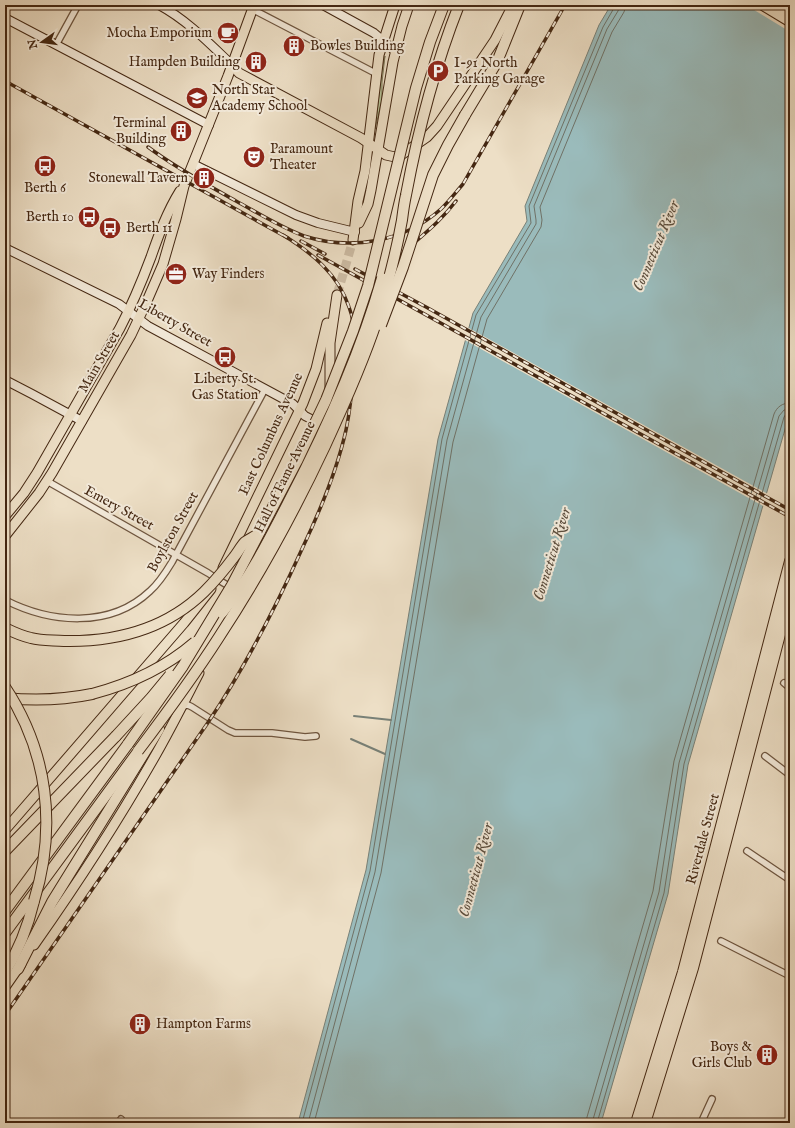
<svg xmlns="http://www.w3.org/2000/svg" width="795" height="1128" viewBox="0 0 795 1128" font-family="'IM FELL English',serif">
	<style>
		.green { fill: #b5c297; stroke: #7c7454 }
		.water { fill: #9abbbb; stroke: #788077 }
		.pier { fill: #eddfc6 }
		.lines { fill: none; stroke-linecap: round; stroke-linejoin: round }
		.shore { stroke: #6f7166; stroke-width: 1 }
		.stream { stroke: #788077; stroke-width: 2 }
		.primary-tunnel { stroke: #cbbaa2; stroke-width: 9; stroke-dasharray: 9 4.5; stroke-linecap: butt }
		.minor-casing { stroke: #6e553f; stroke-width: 8 }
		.secondary-casing { stroke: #442712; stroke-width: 10 }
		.primary-casing { stroke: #442712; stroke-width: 11 }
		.motorway-casing { stroke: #442712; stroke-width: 12 }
		.minor { stroke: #f3eada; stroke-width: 5.5 }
		.secondary { stroke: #f3eada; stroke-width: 8 }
		.primary { stroke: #eddfc6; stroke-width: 9 }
		.motorway { stroke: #eddfc6; stroke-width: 10 }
		.rail-casing { stroke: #442712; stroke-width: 3.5 }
		.rail { stroke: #f3eada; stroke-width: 2; stroke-dasharray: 6; stroke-linecap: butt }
		.motorway-bridge-casing { stroke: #442712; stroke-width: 12; stroke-linecap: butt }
		.motorway-bridge { stroke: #eddfc6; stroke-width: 10 }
		.labels { text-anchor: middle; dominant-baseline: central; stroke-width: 4; stroke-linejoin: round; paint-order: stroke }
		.poi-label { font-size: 14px; fill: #442712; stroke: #f3eada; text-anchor: start }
		.street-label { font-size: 14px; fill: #442712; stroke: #f3eada }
		.water-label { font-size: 15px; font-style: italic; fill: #5a4c3c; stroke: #f3eada }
	</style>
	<rect width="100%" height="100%" fill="#eddfc6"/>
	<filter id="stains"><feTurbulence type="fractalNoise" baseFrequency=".005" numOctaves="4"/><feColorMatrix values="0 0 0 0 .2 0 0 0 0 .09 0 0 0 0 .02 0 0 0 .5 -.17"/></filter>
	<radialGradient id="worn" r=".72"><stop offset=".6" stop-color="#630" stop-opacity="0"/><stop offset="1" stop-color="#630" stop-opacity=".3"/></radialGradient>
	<polygon class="green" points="385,56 382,82 382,100 375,129 382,70"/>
	<polygon class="water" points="611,5 790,5 790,412 688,765 668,894 601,1123 298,1123 366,870 438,439 473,313 527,221 525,206 599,25"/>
	<g class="pier">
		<polygon points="746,5 790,5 790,42 787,42 785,38 785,35 787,30"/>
		<polygon points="467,327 768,494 765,507 463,339"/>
	</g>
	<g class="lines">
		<g class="shore">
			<polyline points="302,1123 370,871 442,439 476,315 531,223 529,206 603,27 614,8 614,5"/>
			<polyline points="308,1123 375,872 447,440 481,317 536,224 536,220 534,206 607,29 618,11 620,5"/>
			<polyline points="314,1123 381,873 453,442 487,319 541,227 542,220 540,207 612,32 624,12 626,5"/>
			<path d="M586,1123L587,1117L653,891L674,761L774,414C777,407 782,403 790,403"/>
			<polyline points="592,1123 659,892 679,763 779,416 784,410 790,409"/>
			<polyline points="597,1123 664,893 684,764 784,417 786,414 790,414"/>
		</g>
		<g class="stream">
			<polyline points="354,716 391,720"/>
			<polyline points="351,739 385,754"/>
		</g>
		<polyline class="primary-tunnel" points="337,295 353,240"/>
		<g class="minor-casing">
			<g id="minor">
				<polyline points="252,9 377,74"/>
				<polyline points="56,45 78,5"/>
				<polyline points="47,481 208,573 217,579 232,588"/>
				<path d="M5,600C50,623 110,629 150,591C159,583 166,572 172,562L265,389"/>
				<polyline points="784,683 790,688"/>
				<polyline points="182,706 188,705 192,707 228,730 235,733 272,733 305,737 316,736"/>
				<polyline points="765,756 790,775"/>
				<polyline points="747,851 790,880"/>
				<polyline points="721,941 790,976"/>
				<polyline points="119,1123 121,1119"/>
				<polyline points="701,1123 712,1099"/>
			</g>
		</g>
		<g class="secondary-casing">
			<g id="secondary">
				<path d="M159,5C187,20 209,43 232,65"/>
				<polyline points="323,5 374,33 395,51"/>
				<polyline points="5,18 209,125"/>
				<polyline points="193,164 296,215 318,223 355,232"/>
				<polyline points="5,248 119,304 148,326 293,404 305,416 313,420 320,426"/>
				<polyline points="5,380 32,394 82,421"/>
			</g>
		</g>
		<g class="primary-casing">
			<g id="primary">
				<polyline points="762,5 790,22"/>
				<polyline points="776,5 790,13"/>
				<polyline points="232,65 239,73 361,138 386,155 395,157 401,155 427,137 437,126 495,40 513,5"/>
				<polyline points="359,223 368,204 371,190 393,62 402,26 409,5"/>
				<polyline points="353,240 358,201 365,171 379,55 395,5"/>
				<polyline points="330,389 330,343 337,295"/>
				<path d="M5,516L24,493L37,473L120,328C132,305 142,281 151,257C159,234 167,212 180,191"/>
				<polyline points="5,536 39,493 52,473 131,335 147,301 163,264 176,219 184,186 228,76 254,5"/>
				<polyline points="223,568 303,403 316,369 327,323"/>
				<polyline points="5,830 184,623 211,589"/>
				<path d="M34,945C77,884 118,821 155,756C171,728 185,700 199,673"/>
				<polyline points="5,987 21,964"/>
			</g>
		</g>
		<g class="motorway-casing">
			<g id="motorway">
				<polyline points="465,115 497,62 520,5"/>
				<path d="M5,698C35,701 63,700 92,694"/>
				<polyline points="5,851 116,736"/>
				<polyline points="5,911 128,744"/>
				<polyline points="5,933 137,753"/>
				<polyline points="18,969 52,902 159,729"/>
				<path d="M5,972C19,950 28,926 34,901"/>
				<polyline points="636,1123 683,972 790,561"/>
				<polyline points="645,1123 693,968 790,596"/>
			</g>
		</g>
		<use href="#minor" class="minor"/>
		<use href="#secondary" class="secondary"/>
		<use href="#primary" class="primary"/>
		<use href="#motorway" class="motorway"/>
		<g class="rail-casing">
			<g id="rail">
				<polyline points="5,81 288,238"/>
				<path d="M148,147C176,168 206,184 236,201C258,213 280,227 304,236C351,251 404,242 441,209C449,201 456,192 463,184L565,5"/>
				<polyline points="301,241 325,254"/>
				<polyline points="318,255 790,517"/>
				<polyline points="355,269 426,307 790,510"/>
				<path d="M358,351C366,317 376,283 400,256C404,251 410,247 415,242C430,229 444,217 456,201"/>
				<path d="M5,1015L207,724C244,669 275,609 302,549C320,511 337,471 346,430C350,411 352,392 353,373C355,351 357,328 349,307C338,274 312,253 283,235"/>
			</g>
		</g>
		<use href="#rail" class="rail"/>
		<g class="motorway-bridge-casing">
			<g id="motorway-bridge">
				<polyline points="381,325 403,267 433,175 448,145 465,115"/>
				<path d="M222,613C250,578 270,538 290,499C327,428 360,355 382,278"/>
				<path d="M5,628C13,632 22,636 31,638C42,641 53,640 64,641C117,642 166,629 204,592C215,581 225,569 234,557C238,552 241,546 245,542C249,539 254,537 258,534"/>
				<path d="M5,687C48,752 57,827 34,901"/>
				<path d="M92,694C130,684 165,668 195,642"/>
				<polyline points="116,736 151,698 170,675"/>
				<polyline points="128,744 183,666 232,585 297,461 326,400 353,331 368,286 416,88 430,42 444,5"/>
				<path d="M138,751C166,714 194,676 219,637C259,576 294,512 325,446C344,405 363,363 377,320C387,287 396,254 402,220C403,212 404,204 406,195C418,131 435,66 459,5"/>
			</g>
		</g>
		<use href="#motorway-bridge" class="motorway-bridge"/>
	</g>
	<defs>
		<g id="cafe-disc" transform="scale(1.15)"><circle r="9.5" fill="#8f2418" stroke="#f3eada"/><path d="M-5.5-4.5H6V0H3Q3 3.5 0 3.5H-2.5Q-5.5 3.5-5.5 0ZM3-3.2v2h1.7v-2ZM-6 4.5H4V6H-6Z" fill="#fff"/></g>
		<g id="building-disc" transform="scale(1.15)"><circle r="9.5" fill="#8f2418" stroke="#f3eada"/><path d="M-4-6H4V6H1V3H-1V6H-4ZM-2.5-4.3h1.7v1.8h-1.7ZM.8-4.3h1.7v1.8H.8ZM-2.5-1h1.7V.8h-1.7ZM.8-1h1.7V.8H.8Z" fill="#fff"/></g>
		<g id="parking-disc" transform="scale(1.15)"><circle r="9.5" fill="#8f2418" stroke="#f3eada"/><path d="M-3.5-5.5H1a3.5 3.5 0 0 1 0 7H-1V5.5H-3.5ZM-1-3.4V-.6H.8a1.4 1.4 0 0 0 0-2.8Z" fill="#fff"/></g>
		<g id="school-disc" transform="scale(1.15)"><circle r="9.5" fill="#8f2418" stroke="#f3eada"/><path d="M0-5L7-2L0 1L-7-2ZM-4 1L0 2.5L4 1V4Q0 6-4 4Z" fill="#fff"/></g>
		<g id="theatre-disc" transform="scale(1.15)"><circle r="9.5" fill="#8f2418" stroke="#f3eada"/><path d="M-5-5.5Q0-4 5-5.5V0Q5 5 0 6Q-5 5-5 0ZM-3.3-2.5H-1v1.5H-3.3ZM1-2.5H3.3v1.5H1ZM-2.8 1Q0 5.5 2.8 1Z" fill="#fff"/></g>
		<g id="bus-disc" transform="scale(1.15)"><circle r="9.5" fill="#8f2418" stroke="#f3eada"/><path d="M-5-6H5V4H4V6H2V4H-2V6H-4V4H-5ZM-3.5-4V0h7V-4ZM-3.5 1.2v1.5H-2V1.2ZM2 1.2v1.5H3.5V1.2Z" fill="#fff"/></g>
		<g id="office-disc" transform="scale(1.15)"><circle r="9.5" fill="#8f2418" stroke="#f3eada"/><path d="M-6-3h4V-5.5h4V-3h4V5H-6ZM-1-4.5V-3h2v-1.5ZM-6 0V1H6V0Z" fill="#fff"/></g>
	</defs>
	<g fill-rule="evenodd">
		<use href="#cafe-disc" x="228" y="33"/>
		<use href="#building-disc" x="294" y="46"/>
		<use href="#building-disc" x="256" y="62"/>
		<use href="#parking-disc" x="438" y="71"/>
		<use href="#school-disc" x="197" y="98"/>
		<use href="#building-disc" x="181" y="131"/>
		<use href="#theatre-disc" x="254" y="157"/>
		<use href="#bus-disc" x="45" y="166"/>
		<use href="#building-disc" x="204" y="178"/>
		<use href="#bus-disc" x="89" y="217"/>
		<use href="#bus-disc" x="110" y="228"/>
		<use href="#office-disc" x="176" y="274"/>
		<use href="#bus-disc" x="225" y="357"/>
		<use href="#building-disc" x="140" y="1024"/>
		<use href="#building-disc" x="767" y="1055"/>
	</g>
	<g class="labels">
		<g class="poi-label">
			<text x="212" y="33" text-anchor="end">Mocha Emporium</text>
			<text x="310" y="46">Bowles Building</text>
			<text x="240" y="62" text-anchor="end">Hampden Building</text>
			<text x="454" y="63">I-91 North<tspan x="454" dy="16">Parking Garage</tspan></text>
			<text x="212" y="90">North Star<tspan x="212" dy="16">Academy School</tspan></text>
			<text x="166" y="123" text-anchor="end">Terminal<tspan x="166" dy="16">Building</tspan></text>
			<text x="270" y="149">Paramount<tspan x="270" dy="16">Theater</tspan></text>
			<text x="188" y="178" text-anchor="end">Stonewall Tavern</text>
			<text x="45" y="188" text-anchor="middle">Berth 6</text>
			<text x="74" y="217" text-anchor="end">Berth 10</text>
			<text x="126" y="228">Berth 11</text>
			<text x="192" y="274">Way Finders</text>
			<text x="225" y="379" text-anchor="middle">Liberty St.<tspan x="225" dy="16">Gas Station</tspan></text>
			<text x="156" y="1024">Hampton Farms</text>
			<text x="752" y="1047" text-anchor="end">Boys &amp;<tspan x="752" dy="16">Girls Club</tspan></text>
		</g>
		<g class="street-label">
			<text transform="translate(175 323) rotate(30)">Liberty Street</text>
			<text transform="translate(99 362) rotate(-60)">Main Street</text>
			<text transform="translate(271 434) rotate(-65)">East Columbus Avenue</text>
			<text transform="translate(285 477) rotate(-64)">Hall of Fame Avenue</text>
			<text transform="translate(119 508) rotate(29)">Emery Street</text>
			<text transform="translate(173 532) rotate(-61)">Boylston Street</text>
			<text transform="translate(703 839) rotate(-75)">Riverdale Street</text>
		</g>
		<g class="water-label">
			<text transform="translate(656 246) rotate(-67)">Connecticut River</text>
			<text transform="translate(552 554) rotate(-73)">Connecticut River</text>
			<text transform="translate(476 870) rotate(-75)">Connecticut River</text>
		</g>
	</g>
	<rect width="795" height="1128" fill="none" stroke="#eddfc6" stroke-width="20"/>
	<rect x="6" y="6" width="783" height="1116" fill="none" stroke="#442712" stroke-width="2"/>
	<rect x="10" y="10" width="775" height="1108" fill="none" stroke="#442712"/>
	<g transform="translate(42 42) rotate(256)" stroke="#f3eada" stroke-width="3" paint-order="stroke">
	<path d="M0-3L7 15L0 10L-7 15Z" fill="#442712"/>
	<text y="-6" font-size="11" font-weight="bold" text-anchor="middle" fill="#442712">N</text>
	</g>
	<rect width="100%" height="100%" filter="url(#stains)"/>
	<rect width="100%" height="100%" fill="url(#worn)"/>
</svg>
